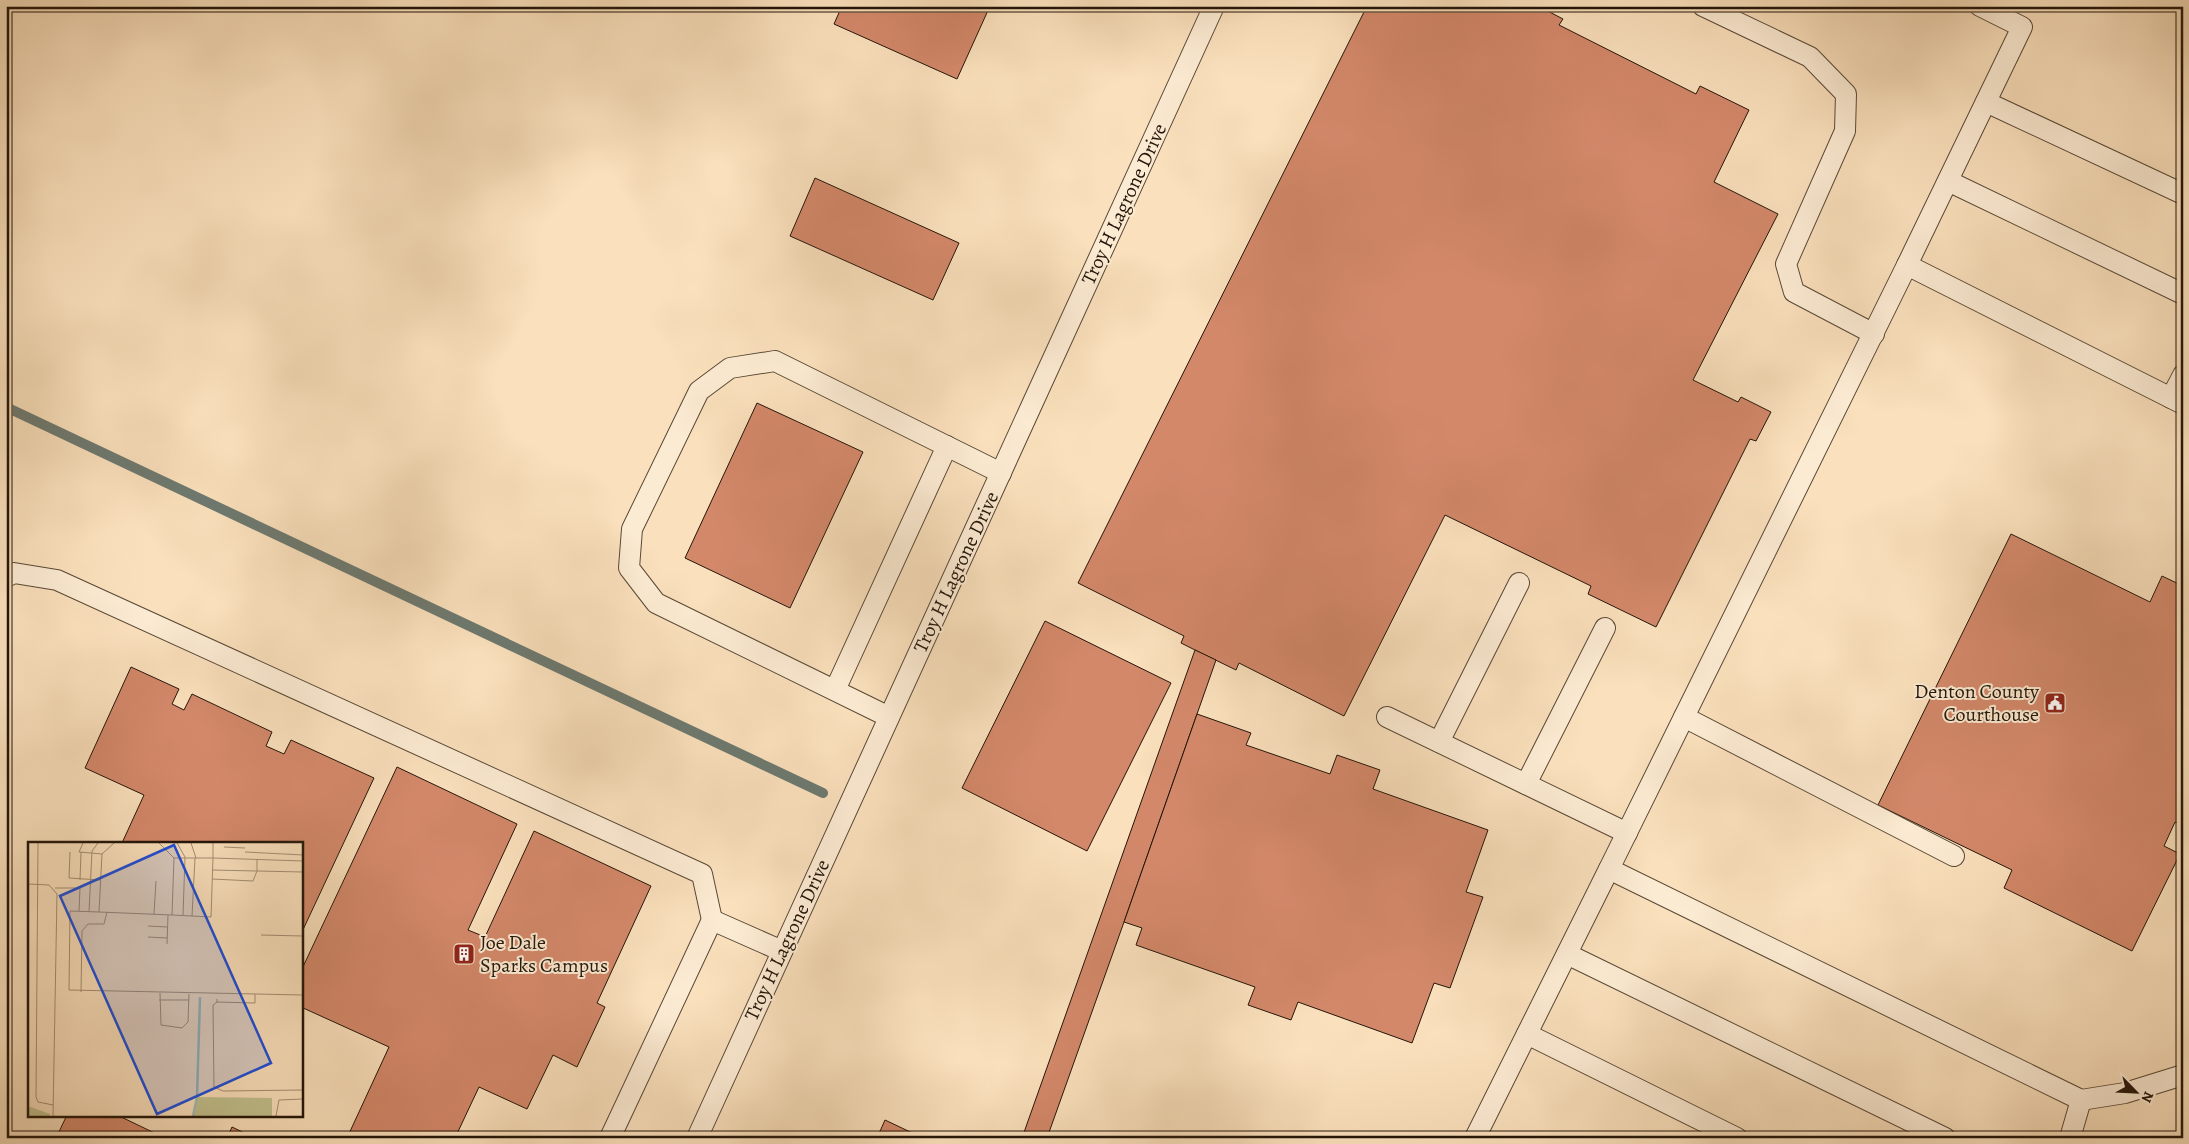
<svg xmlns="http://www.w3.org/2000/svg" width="2189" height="1144" viewBox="0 0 2189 1144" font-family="Alegreya,serif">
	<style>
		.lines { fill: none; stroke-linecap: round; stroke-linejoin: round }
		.stream { stroke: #6d7970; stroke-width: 10 }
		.building { fill: #d3886a; stroke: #231509 }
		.lane-casing { stroke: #594836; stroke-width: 22 }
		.lane { stroke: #fcebd3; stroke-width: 20 }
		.labels { text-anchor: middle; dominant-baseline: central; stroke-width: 4; stroke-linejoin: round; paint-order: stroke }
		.street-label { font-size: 20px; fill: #231509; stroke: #fcebd3 }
		.poi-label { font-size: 20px; fill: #231509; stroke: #fcebd3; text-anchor: end }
		.inset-river { fill: none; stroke: #9fbcb5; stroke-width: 2.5 }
		.inset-road { fill: none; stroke: #a48f74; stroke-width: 1 }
		.view { fill: #1d4ed8; fill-opacity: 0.15; stroke: #1d4ed8; stroke-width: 2.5 }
		.inset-edge { fill: none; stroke: #231509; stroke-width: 2.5 }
	</style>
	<rect width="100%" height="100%" fill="#fae0bc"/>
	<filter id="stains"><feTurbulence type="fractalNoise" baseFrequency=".004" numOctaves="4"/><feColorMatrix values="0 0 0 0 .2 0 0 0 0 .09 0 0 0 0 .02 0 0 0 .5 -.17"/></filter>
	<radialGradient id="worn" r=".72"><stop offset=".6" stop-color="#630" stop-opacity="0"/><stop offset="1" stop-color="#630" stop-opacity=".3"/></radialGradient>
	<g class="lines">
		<polyline class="stream" points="6,407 823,793"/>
	</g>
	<g class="building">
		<polygon points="842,6 990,6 957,79 834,24"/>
		<polygon points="1367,6 1538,6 1563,19 1559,25 1696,94 1700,86 1749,110 1714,182 1778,214 1693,380 1738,402 1741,397 1771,412 1756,441 1750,439 1656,627 1588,594 1591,586 1445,515 1344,716 1239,663 1236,670 1195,650 1181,643 1184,636 1078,583"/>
		<polygon points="815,178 959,243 933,300 790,236"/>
		<polygon points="757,403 863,452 790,608 685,558"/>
		<polygon points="2011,534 2150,602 2162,576 2183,586 2183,825 2175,822 2164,846 2180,854 2132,951 2004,888 2012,870 1878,805"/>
		<polygon points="1045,621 1171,683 1087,851 962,788"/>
		<polygon points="1195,650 1216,660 1124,922 1047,1138 1022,1138"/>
		<polygon points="131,667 179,689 172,704 184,710 192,694 272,732 266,746 284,754 291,740 374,778 301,934 301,843 122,843 144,795 85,768"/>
		<polygon points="1197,714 1251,733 1246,745 1330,774 1337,755 1380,770 1373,789 1488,830 1466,892 1483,897 1450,988 1434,983 1412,1043 1298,1002 1291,1020 1248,1005 1255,987 1136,945 1142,928 1124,922"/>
		<polygon points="397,767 517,824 468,930 485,937 534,831 651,886 597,1003 605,1007 577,1067 553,1055 527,1109 479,1087 455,1138 347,1138 389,1047 301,1007 301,971"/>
		<polygon points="67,1115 117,1115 165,1138 56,1138"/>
		<polygon points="885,1120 923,1138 877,1138"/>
		<polygon points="232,1127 255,1138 227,1138"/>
		<polygon points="6,1130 23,1138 6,1138"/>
	</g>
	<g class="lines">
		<g class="lane-casing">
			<g id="lane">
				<polyline points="1703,6 1810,57 1846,94 1845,131 1786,264 1794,292 1874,334"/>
				<polyline points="1986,102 2183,194"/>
				<polyline points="1948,181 2183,294"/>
				<polyline points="1907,265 2022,27 1980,6"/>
				<polyline points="2171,398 2183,375"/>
				<polyline points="2183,404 1907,265 1609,869 2081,1100 2125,1093 2183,1075"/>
				<polyline points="6,577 14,573 57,580 702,874 712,920"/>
				<polyline points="835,690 947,446"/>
				<polyline points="889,717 656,603 629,568 632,529 699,391 730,368 775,361 1001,473"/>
				<polyline points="1387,717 1627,833"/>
				<polyline points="1684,717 1954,856"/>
				<polyline points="1439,742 1519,583"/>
				<polyline points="1526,784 1605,628"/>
				<polyline points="1567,954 1945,1138"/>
				<polyline points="1527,1034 1737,1138"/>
				<polyline points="610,1138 712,920 782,951"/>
				<polyline points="697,1138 1214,6"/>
				<polyline points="1475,1138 1609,869"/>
				<polyline points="2070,1138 2081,1100"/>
			</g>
		</g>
		<use href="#lane" class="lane"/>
	</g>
	<defs>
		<g id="civic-square" transform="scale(1.125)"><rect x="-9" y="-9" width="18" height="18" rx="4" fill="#8f2418" stroke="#fcebd3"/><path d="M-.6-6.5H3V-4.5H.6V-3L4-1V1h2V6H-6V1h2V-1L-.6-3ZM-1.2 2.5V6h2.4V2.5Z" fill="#fff"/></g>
		<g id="building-square" transform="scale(1.125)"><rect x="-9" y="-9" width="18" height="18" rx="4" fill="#8f2418" stroke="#fcebd3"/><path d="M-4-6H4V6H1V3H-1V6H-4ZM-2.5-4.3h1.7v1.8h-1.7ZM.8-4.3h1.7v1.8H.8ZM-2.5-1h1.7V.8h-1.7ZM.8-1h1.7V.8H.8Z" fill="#fff"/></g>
	</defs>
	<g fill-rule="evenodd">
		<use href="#civic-square" x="2055" y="703"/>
		<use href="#building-square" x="464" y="954"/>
	</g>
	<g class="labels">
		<g class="street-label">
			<text transform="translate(1124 204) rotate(-65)">Troy H Lagrone Drive</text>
			<text transform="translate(956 572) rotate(-65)">Troy H Lagrone Drive</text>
			<text transform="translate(787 940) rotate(-65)">Troy H Lagrone Drive</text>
		</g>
		<g class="poi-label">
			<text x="2039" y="691">Denton County<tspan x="2039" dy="23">Courthouse</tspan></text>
			<text x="480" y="942" text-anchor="start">Joe Dale<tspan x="480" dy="23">Sparks Campus</tspan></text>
		</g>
	</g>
	<g transform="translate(28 842)">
		<rect width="275" height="275" fill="#fae0bc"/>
		<path d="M169,255L244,256V274H165ZM0,264L22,272V274H0Z" fill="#c1c18e"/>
		<path class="inset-river" d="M165,274L169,255L172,155"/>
		<path class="inset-road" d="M10,1L8,255L10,260L25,263M55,1L51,10L74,12M86,1L74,12L71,70L144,73L146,16L131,1M149,1L157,15L155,73M163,1L168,16M196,5L217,6M42,10L41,36L72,38M217,10L275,13M146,16H185V1M184,28L229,29V18M184,37L225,39L229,29L275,30M52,38L53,10M0,42L21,43L29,52L25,274M27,46H52L51,69M61,70L64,9L70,1M71,70L42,69L41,148L275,153M126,72L128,39M144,73L183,75L185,16L275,19M164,74L167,16M120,84L139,85M233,93L275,94M120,95L139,96M139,102L140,73M53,150L54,89L60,82H76L79,70M132,151L133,183L154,186L160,180L161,152M189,157V160L227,161V152M131,158H161M189,160L185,163L186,245L195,249L275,248M248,274L251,258L275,257"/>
		<path class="view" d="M146,3L243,221L129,272L32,54Z"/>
		<rect width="275" height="275" class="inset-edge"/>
	</g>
	<rect width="2189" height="1144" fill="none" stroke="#fae0bc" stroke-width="25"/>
	<rect x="8" y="8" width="2174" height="1129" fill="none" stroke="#231509" stroke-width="2.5"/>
	<rect x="12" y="12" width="2164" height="1119" fill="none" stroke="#231509"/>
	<g transform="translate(2136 1092) rotate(114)" stroke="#fcebd3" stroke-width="4" paint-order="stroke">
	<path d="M0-4L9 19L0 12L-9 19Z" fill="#231509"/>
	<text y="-8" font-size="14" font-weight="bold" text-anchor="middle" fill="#231509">N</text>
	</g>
	<rect width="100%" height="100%" filter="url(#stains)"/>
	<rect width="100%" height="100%" fill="url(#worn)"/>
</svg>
